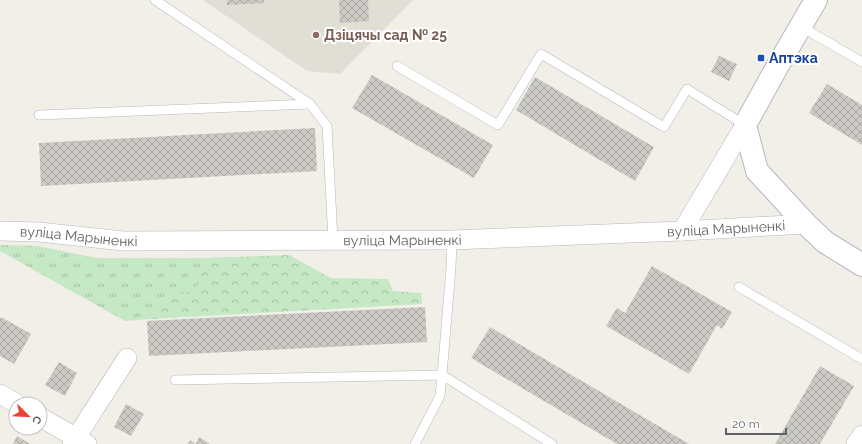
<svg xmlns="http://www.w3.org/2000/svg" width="862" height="444" viewBox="0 0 862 444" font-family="Raleway,sans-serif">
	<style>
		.education { fill: #e1ded6 }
		.grass { fill: url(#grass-tufts) }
		.forest { fill: url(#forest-crowns) }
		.building { fill: url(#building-cross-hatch) }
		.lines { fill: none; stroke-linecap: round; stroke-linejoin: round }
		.service-casing { stroke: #b5b8bc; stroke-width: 10 }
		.minor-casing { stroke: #b5b8bc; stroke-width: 20 }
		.tertiary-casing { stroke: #b5b8bc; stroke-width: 24 }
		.service { stroke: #fff; stroke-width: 9 }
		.minor { stroke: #fff; stroke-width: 19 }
		.tertiary { stroke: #fff; stroke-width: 22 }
		.education-dot { fill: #8d6e63; stroke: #fff; stroke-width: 1.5 }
		.transit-dot { fill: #1a4fb4; stroke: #fff; stroke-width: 1.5 }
		.labels { text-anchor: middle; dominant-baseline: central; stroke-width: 4; stroke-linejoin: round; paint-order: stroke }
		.education-label { font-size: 14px; font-weight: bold; fill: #785e54; stroke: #fff; text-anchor: start }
		.transit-label { font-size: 14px; font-weight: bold; fill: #164399; stroke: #fff; text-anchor: start }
		.street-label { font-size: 14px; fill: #5f6368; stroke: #fff }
	</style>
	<defs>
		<pattern id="grass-tufts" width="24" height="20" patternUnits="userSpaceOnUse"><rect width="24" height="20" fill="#c5e8c5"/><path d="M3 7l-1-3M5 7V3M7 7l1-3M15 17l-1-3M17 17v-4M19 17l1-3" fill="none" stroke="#a3c0a4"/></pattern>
		<pattern id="forest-crowns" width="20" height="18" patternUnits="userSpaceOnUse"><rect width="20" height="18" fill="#c5e8c5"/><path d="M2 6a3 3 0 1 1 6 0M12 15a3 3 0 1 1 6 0" fill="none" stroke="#a3c0a4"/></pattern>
		<pattern id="building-cross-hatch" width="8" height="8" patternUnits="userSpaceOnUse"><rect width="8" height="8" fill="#cccac5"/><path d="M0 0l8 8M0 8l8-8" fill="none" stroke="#a9a8a4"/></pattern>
	</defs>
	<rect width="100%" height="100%" fill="#f1efe8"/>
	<polygon class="education" points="203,0 413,0 340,74 307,71"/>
	<polygon class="grass" points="0,245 38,246 96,258 205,258 195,292 167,294 150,319 125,321 0,251"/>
	<polygon class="forest" points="289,255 331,278 388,279 393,291 421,293 422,304 150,319 167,294 195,291 205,258"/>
	<g class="building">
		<polygon points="227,0 264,0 264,3 227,5"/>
		<polygon points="339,0 368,0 369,21 340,23"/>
		<polygon points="719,56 737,64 729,81 711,72"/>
		<polygon points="372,75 493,145 474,178 352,108"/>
		<polygon points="535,77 654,147 635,181 516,110"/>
		<polygon points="827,84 862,105 862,145 809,113"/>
		<polygon points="315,128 317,171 41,186 39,143"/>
		<polygon points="652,266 732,312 722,329 717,325 689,374 606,326 617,308 625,313"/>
		<polygon points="425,307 427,342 149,356 147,321"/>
		<polygon points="1,317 31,334 14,364 0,356 0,319"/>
		<polygon points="490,327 689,444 617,444 471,358"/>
		<polygon points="59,362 77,373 65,396 45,385"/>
		<polygon points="820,366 854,386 820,444 775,444"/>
		<polygon points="126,404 144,414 131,436 114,427"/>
		<polygon points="17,436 30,444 13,444"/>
		<polygon points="199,437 210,444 188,444 190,440 196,444"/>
	</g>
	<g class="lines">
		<g class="service-casing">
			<g id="service">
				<polyline points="155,0 310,104 327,126 333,240"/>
				<polyline points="800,26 862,62"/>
				<polyline points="397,66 498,125 541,54 664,127 687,89 745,125"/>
				<polyline points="39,115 310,104"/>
				<polyline points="739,287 862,359"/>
				<polyline points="175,380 442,375 552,444"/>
				<polyline points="415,444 440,396 442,375 451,268 452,240"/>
			</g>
		</g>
		<g class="minor-casing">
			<g id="minor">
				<path id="s1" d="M0,231L39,232L123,241L452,240L682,231L806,224"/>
				<polyline points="682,231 745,125"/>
				<polyline points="0,394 17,404"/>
				<polyline points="40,417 87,444"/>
				<polyline points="72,444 127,358"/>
				<polyline points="856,444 862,435"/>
			</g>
		</g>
		<g class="tertiary-casing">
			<polyline id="tertiary" points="816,0 777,67 745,125 757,171 806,224 825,242 862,265"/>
		</g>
		<use href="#service" class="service"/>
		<use href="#minor" class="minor"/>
		<use href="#tertiary" class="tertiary"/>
	</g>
	<circle class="education-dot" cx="316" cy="35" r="4"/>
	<rect class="transit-dot" x="757" y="54" width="8" height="8" rx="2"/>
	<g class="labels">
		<g class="education-label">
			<text x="324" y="35">Дзіцячы сад № 25</text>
		</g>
		<g class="transit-label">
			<text x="769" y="58">Аптэка</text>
		</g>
		<g class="street-label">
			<text stroke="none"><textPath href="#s1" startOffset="727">вуліца Марыненкі</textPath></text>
			<text stroke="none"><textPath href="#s1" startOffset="79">вуліца Марыненкі</textPath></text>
			<text stroke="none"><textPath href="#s1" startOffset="403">вуліца Марыненкі</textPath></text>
		</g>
	</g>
	<g transform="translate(28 416) rotate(114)"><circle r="19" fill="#ffffff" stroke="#bfc1c3"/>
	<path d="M0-3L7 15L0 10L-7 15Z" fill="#ea4335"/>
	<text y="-6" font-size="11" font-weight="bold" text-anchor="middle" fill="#5f6368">С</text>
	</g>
	<path d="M726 428v6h60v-6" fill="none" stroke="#5f6368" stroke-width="2"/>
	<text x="732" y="428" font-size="12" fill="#5f6368" stroke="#ffffff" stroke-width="3" paint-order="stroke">20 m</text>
</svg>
